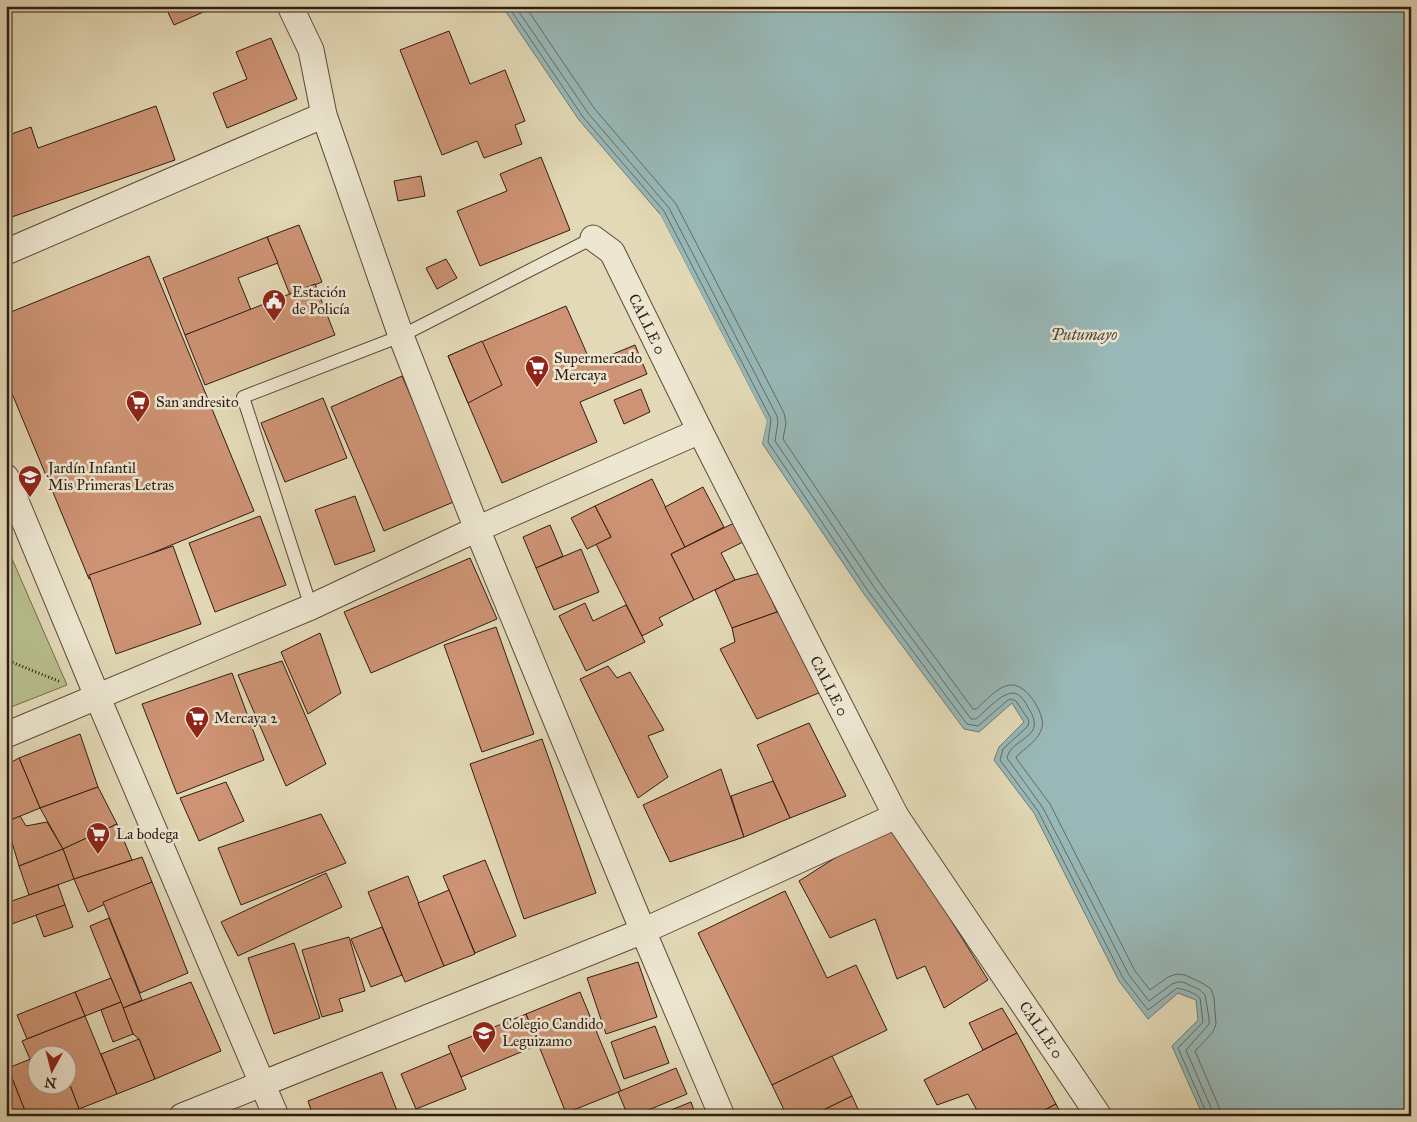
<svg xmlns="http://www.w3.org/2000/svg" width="1417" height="1122" viewBox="0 0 1417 1122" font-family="'IM FELL Great Primer',serif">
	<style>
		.green { fill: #b7be8c; stroke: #736d50 }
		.water { fill: #98b8b7; stroke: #6e7a76 }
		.pier { fill: #e3d9b6 }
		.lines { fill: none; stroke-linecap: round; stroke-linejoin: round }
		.shore { stroke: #646a66; stroke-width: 1 }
		.building { fill: #cd9374; stroke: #2f1c15 }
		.service-casing { stroke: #5c4b3d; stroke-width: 14 }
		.minor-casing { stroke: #5c4b3d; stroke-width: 27 }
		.path { stroke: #2f1c15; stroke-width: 3; stroke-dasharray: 1 2.5; stroke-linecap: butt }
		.service { stroke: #ede6d0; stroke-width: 12 }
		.minor { stroke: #ede6d0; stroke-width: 25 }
		.labels { text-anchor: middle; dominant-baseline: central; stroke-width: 5; stroke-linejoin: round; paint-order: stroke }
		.poi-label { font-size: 15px; fill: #2f1c15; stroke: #ede6d0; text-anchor: start }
		.street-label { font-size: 15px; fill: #2f1c15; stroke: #ede6d0 }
		.water-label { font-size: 16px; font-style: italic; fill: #4e4b46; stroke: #ede6d0 }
	</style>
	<rect width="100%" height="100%" fill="#e3d9b6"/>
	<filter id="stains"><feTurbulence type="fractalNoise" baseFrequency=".004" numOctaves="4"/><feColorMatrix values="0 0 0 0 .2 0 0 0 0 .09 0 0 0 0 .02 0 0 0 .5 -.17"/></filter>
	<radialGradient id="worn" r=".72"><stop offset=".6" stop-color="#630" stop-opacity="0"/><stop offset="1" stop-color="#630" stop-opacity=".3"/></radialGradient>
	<polygon class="green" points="6,545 67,685 6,709"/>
	<polygon class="water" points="502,6 1411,6 1411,1116 1203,1116 1172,1046 1198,1020 1196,1000 1178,993 1148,1019 1119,981 1034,813 994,760 999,747 1024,722 1012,703 979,732 964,729 864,594 762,443 767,421 660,214 579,120"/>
	<polygon class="pier" points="660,214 767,421 762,443 760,442 764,422 657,215"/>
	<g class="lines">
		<g class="shore">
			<path d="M508,6L583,117L664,211L771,419L768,442L868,591L967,724L978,726L1008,700L1011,699L1016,701L1028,719L1029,722L1028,726L1003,749L1000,760L1038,811L1123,978L1148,1010L1177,988C1184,989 1195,993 1200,998L1203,1022L1178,1048L1206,1112L1207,1116"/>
			<path d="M515,6L588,113L669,208L777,416L778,422L775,441L874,587L971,719H976C985,712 1005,688 1017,694C1023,697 1026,704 1029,709C1048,739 1011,737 1007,758L1043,808L1129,975L1149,1001L1172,984L1178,982H1183L1200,990L1205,995L1209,1018V1024L1186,1050L1212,1110L1213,1116"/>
			<path d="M525,6L594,108L676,204L784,413L786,423L783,439L880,583L973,709H976C985,702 995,689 1006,686C1011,684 1017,685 1021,688C1031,693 1045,716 1042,727C1040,739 1025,748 1017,756L1016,758L1050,804L1135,971L1150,990L1168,977L1177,974L1185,975L1202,983L1211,989L1214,998L1216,1024L1213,1032L1195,1051L1219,1107L1221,1116"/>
		</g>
	</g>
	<g class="building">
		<polygon points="165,6 217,6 174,25"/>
		<polygon points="449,31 470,84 505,70 525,121 515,125 522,144 484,158 477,141 442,155 400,50"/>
		<polygon points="271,38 297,99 227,128 213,93 247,79 236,52"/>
		<polygon points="156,106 175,160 6,219 6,136 31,127 38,148"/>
		<polygon points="541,157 570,230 480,266 457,211 507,191 500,174"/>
		<polygon points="421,176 425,196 398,201 394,181"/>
		<polygon points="299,225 322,282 290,295 267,237"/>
		<polygon points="267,237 278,263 238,278 251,310 185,335 163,278"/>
		<polygon points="149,256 254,511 89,579 6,379 6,314"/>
		<polygon points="446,259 457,278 437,289 426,268"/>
		<polygon points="315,284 335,335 205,385 185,335"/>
		<polygon points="566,306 591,363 635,345 647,374 580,402 597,442 502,483 448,356"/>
		<polygon points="482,341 502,385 468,403 448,356"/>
		<polygon points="402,376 456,501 384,531 331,407"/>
		<polygon points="641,389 650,412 624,424 614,400"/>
		<polygon points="323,398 347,458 285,482 261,423"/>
		<polygon points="652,479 685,547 671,554 694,600 659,618 663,625 642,636 596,544 611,537 595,506"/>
		<polygon points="703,487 724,527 685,547 665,507"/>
		<polygon points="355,496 375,551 335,565 315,510"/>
		<polygon points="595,506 611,537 587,549 571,518"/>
		<polygon points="260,516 286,585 215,612 189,543"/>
		<polygon points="734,523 743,542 721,553 735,580 694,600 671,554"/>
		<polygon points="550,525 563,556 536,568 523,537"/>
		<polygon points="173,546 201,624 116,654 89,575"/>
		<polygon points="581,549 599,592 554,610 536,568"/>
		<polygon points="470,558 497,619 371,673 344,612"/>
		<polygon points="760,573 777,612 732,628 715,590 735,580"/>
		<polygon points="585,603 593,621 626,605 645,642 586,671 559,616"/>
		<polygon points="777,612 800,641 828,689 757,719 720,649 735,642 732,628"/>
		<polygon points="496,627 534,734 482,752 444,645"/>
		<polygon points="320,633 341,693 308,714 281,652"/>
		<polygon points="282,661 326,764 286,786 238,675"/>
		<polygon points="608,666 617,678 630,672 664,730 648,736 668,777 638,798 580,679"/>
		<polygon points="232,673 264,760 177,794 142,704"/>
		<polygon points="809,723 846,796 790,818 757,745"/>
		<polygon points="80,734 98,787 40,808 19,758"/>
		<polygon points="542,739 596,893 524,919 470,764"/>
		<polygon points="19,758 40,808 6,822 6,765"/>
		<polygon points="721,769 744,837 670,862 643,805"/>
		<polygon points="773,781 790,818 744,837 731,796"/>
		<polygon points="226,782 244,821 199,841 180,798"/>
		<polygon points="98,787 117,824 63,849 40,808"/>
		<polygon points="321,814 346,863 241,905 218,848"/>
		<polygon points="20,816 26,826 47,822 63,849 19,866 6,822"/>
		<polygon points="896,819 931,888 988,980 944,1008 925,966 897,979 875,919 830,938 799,881"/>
		<polygon points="117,824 132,860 74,879 63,849"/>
		<polygon points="63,849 74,879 29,895 19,866"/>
		<polygon points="142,857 152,882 88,912 74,879"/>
		<polygon points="485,860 516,936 475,953 443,876"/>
		<polygon points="326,873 342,907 238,956 221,922"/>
		<polygon points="408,876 444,966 405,982 368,892"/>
		<polygon points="152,882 188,973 140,993 103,902"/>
		<polygon points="58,885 65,905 6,926 6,903"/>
		<polygon points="449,890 475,954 444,966 418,903"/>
		<polygon points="785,891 827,978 856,965 887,1030 772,1085 698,933"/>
		<polygon points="65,905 73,927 44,937 36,915"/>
		<polygon points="109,918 142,1000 123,1008 90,926"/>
		<polygon points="382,927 402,975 371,987 351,939"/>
		<polygon points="349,937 365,991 339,999 343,1011 322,1017 302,950"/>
		<polygon points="294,943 320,1018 274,1034 248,958"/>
		<polygon points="638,962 657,1017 606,1034 587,978"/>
		<polygon points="111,978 121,1002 85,1016 75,992"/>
		<polygon points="191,982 221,1051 155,1079 139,1039 133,1034 123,1008"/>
		<polygon points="75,992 85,1016 27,1039 17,1015"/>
		<polygon points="580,992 621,1091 566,1113 526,1014"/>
		<polygon points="121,1002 133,1034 113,1042 101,1010"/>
		<polygon points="1002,1008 1017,1033 983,1050 969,1023"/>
		<polygon points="526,1014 538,1045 461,1077 448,1046"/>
		<polygon points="85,1016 117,1094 79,1109 68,1080 68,1054 57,1054 55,1050 42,1054 38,1054 38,1056 30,1059 22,1041"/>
		<polygon points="655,1026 669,1063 624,1079 611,1042"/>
		<polygon points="1017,1033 1056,1104 1033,1116 980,1116 968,1094 937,1105 924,1080"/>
		<polygon points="139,1039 155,1079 117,1094 101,1054"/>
		<polygon points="451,1053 466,1089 416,1109 401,1074"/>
		<polygon points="38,1056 38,1084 68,1084 68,1080 79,1109 63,1116 27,1116 8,1068"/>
		<polygon points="832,1056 852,1096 811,1116 787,1116 772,1085"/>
		<polygon points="6,1065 8,1068 27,1116 6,1116"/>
		<polygon points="676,1068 687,1094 634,1116 628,1116 618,1092"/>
		<polygon points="382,1072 399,1116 313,1116 308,1101"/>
		<polygon points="852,1096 861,1116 811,1116"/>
		<polygon points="691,1102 696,1116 656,1116"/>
		<polygon points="1056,1104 1062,1116 1033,1116"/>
	</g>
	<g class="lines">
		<g class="service-casing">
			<polyline id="service" points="311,607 243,397 401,336 593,238"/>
		</g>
		<g class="minor-casing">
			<g id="minor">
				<polyline points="290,6 311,50 324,115 401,336 477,529 643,931 722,1116"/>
				<polyline points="593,238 612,252 700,431 896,816 1099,1116"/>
				<polyline points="6,252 324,115"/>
				<polyline points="6,477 97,696 276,1116"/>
				<polyline points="6,735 311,607 477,529 700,431"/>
				<polyline points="182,1116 643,931 896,816"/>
			</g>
		</g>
		<polyline class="path" points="6,660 61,682"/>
		<use href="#service" class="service"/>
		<use href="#minor" class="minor"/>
	</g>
	<defs>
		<g id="civic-pin" transform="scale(1.25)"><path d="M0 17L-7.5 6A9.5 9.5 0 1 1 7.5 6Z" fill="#8f2418" stroke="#ede6d0"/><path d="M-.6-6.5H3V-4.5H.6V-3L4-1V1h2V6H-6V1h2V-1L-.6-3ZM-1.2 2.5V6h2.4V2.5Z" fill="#fff"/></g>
		<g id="supermarket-pin" transform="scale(1.25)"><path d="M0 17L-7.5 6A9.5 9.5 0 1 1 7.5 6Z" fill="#8f2418" stroke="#ede6d0"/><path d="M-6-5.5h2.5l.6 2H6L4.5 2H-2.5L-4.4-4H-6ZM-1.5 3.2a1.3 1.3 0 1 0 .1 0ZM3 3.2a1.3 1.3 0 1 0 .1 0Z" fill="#fff"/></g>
		<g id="school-pin" transform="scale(1.25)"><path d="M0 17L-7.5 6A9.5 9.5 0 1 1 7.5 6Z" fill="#8f2418" stroke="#ede6d0"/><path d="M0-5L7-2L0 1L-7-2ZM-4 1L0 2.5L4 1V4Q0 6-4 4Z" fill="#fff"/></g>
	</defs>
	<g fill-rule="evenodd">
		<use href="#civic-pin" x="274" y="301"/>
		<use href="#supermarket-pin" x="537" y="367"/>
		<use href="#supermarket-pin" x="138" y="402"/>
		<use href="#school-pin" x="30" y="477"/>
		<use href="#supermarket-pin" x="197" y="718"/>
		<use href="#supermarket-pin" x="98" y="834"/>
		<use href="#school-pin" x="484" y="1033"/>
	</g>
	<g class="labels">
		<g class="poi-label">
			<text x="292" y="292">Estación<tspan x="292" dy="17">de Policía</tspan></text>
			<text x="554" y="358">Supermercado<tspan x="554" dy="17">Mercaya</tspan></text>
			<text x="156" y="402">San andresito</text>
			<text x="48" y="468">Jardín Infantil<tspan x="48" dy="17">Mis Primeras Letras</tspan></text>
			<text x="214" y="718">Mercaya 2</text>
			<text x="116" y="834">La bodega</text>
			<text x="502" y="1024">Colegio Candido<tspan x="502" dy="17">Leguizamo</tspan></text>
		</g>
		<g class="street-label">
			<text transform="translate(647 324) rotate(64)">CALLE 0</text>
			<text transform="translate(829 686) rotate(63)">CALLE 0</text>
			<text transform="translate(1041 1030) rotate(56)">CALLE 0</text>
		</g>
		<g class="water-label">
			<text x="1084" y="334">Putumayo</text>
		</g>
	</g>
	<rect width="1417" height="1122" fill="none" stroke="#e3d9b6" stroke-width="25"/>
	<rect x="8" y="8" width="1402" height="1107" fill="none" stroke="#2f1c15" stroke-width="2.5"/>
	<rect x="12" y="12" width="1392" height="1097" fill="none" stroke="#2f1c15"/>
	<g transform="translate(52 1070) rotate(187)"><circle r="24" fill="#ede6d0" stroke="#a19585"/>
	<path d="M0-4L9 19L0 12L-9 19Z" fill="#8f2418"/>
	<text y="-8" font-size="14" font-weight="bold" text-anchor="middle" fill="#2f1c15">N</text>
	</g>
	<rect width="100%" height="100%" filter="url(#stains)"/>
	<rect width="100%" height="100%" fill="url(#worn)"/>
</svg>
